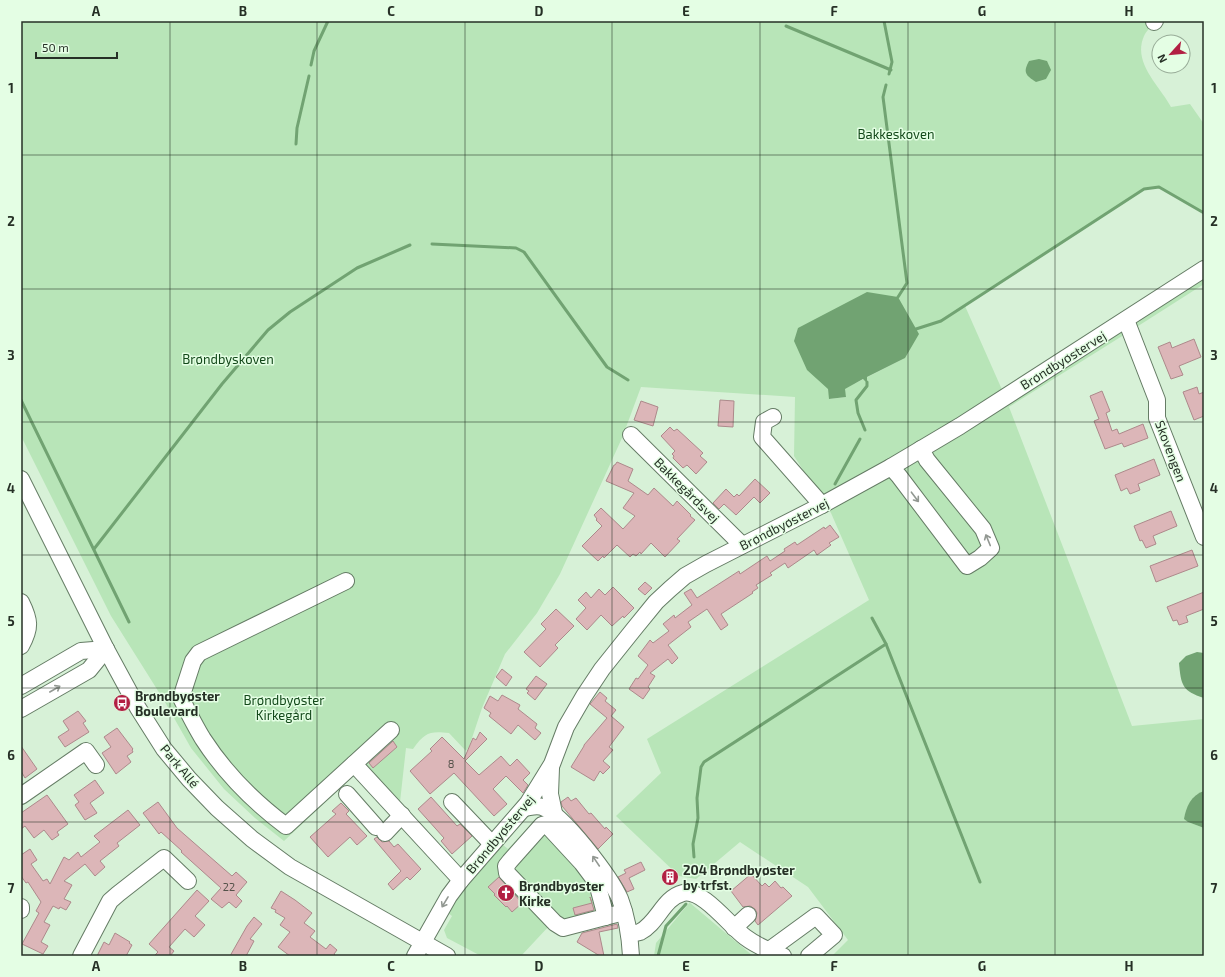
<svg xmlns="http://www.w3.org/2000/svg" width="1225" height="977" viewBox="0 0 1225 977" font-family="'Exo 2',sans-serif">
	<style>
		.green { fill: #b8e5b8; fill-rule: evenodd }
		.water { fill: #71a372 }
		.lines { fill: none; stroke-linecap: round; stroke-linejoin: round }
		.stream { stroke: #71a372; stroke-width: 3 }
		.building { fill: #dcb6b8; stroke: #ad898b }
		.minor-casing { stroke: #657c65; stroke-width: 18 }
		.minor { stroke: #fff; stroke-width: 16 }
		.oneway { stroke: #929892 }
		.grid { fill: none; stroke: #263026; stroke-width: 1; stroke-opacity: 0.55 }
		.labels { text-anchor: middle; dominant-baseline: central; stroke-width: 3; stroke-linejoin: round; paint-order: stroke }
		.number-label { font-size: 11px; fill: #54524a }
		.park-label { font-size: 13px; fill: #124819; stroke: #e4fee4 }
		.street-label { font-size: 13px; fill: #263026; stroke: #e4fee4 }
		.poi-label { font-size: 13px; font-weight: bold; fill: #263026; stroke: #e4fee4; text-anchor: start }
		.neatline { fill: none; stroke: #263026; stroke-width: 1.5 }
		.grid-label { font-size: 13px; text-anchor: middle; font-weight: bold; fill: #263026 }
	</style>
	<rect width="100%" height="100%" fill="#d7f1d7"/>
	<g class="green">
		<path d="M21,21H1155C1152,26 1146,31 1144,36C1132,63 1160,86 1171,107L1190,104L1204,124V213L1159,187L1144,189L965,306L1007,401L1119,331L1127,333L1009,407L1132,726L1204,719V791C1188,797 1190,807 1188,822L1204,828V956H832L848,940L808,887L740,842L696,879L679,876L616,816L661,773L647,739L869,600L831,513L794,456L795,397L641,387L622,438L560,574L537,613L505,654L482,708L469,747L466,751L449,733C430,731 425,732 413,749L406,748L400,802L365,765L284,841L255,818L224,789L191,748L165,702L111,616L21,436ZM905,358L844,389L846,397L830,399L828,389Z"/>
		<polygon points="1204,277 1204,284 1135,328 1136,320"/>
		<polygon points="547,816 568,838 610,896 617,919 550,925 521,956 481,956 447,938 444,930 452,916 448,913 458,897 503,845 508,849 537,818"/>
		<polygon points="690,902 690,903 753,956 654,956 656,943"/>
	</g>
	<g class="water">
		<path d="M1039,59L1047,61L1051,70L1046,79L1036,82C1025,75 1023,72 1029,61Z"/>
		<polygon points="867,292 898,297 919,334 905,358 867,377 867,382 866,382 863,379 845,389 846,397 829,399 828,389 807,370 794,341 798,328"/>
		<path d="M1197,652L1204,653V698C1182,691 1181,685 1179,663L1186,656Z"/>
		<path d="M1204,791V828L1188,822L1184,819C1186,807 1191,795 1204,791Z"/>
	</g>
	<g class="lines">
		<g class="stream">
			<polyline points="884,21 892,62 889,74"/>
			<polyline points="786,26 891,70"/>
			<polyline points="311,65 314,51 328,21"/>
			<polyline points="886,85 883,97 907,283 898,297"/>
			<polyline points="296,144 297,128 309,76"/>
			<polyline points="432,244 516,248 524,252 607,367 628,380"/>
			<polyline points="916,329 941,321 1144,189 1159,187 1204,213"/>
			<polyline points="21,400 129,622"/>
			<polyline points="865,430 858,413 856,400 867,386 867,382"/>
			<polyline points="835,484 860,439"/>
			<polyline points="94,549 222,384 268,330 290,312 357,268 410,245"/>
			<polyline points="872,618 886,644 980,882"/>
			<polyline points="694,857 693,844 698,818 697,798 701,767 704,762 886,644"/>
			<polyline points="658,956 666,926 686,904"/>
		</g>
	</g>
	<g class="building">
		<polygon points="1194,339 1201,357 1179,366 1183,375 1171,379 1158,347 1170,342 1172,348"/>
		<polygon points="1197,387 1199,394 1204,392 1204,416 1194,420 1183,392"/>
		<polygon points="1102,391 1110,411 1106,413 1112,431 1117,429 1119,434 1143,424 1148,438 1124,447 1122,443 1105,449 1094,421 1099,419 1090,396"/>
		<polygon points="720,400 734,401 733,427 718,426"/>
		<polygon points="641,401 658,407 653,426 634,420"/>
		<polygon points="670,427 674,431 677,429 703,453 700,456 707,462 696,474 687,465 683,468 673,458 674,456 672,454 675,451 661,436"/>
		<polygon points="1154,459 1160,475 1138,484 1140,490 1130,494 1127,488 1121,491 1115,475"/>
		<polygon points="617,462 633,469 628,481 648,495 654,488 673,506 677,501 691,515 690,516 695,520 677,539 680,541 665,557 651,543 641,554 640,552 636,556 633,554 630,557 617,545 604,558 603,556 598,561 582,546 602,526 596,520 597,519 594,515 601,508 623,529 635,516 623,508 634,493 606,481 614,465 615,465"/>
		<polygon points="755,479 770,493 760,503 754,497 736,515 724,504 719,509 713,503 726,489 734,497 737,494 739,496"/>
		<polygon points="1171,511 1177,526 1153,536 1156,544 1146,548 1142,540 1140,541 1134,526"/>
		<polygon points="830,525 839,537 829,543 831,545 817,555 814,550 788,568 785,563 770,573 772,575 756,585 758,588 752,592 753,593 721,614 728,625 721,630 707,609 688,622 691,627 668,645 678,658 672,664 668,659 650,673 655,676 648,687 650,689 643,699 629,689 636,678 638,679 648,665 638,656 650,640 653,643 669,631 663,624 674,615 675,618 692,605 684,593 691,589 697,598 739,571 740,574 767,556 770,561 785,551 784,549 795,542 797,545 824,527 825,529"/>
		<polygon points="1192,550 1198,566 1156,582 1150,566"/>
		<polygon points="645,582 652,588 645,595 638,589"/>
		<polygon points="613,587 634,608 624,618 623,616 612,626 601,615 587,630 576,619 586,608 578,600 586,592 591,598 599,589 605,595"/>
		<polygon points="1204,592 1204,609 1186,616 1188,622 1179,625 1177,620 1173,621 1167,607"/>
		<polygon points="556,609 574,626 555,645 558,648 540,667 524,652 546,629 541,624"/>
		<polygon points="502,669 512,677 506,686 496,677"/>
		<polygon points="536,676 547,684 535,700 527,693 529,691 526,689"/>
		<polygon points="600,692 607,698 605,701 616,710 611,716 624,727 609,747 613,750 603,761 610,767 603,774 600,771 594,781 571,767 584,746 584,745 607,718 590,704"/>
		<polygon points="502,695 520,705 518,709 537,724 535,728 541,733 535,740 518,725 511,734 489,716 491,713 484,708 490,696 498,701"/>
		<polygon points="78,711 86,721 83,723 89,732 65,747 58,737 69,730 63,721"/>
		<polygon points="117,728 133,749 132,750 133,752 127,756 131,762 116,774 102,753 111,747 104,737"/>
		<polygon points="480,732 487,739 465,761 479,775 501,756 510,766 517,759 530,773 523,780 528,785 523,793 506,776 493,789 507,804 494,816 454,773 430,794 410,771 432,751 430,749 442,737 464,759 473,738 476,740"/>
		<polygon points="393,741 397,747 373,768 369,763"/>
		<polygon points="21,746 37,769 25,778 21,771"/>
		<polygon points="95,780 104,793 90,803 97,813 85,820 75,805 79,802 74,795"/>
		<polygon points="47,795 68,824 57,832 59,835 52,840 44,830 34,838 25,826 21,829 21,813"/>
		<polygon points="431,797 457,826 460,824 472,836 452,854 441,841 444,838 418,809"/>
		<polygon points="568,797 571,801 576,798 589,814 591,813 605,829 606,827 613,834 598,849 562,806 561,802"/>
		<polygon points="158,802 177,828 201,849 232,876 236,872 247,882 236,895 242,901 236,908 229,902 222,908 211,899 221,888 181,852 182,851 161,832 159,834 143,813"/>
		<polygon points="341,803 349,811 346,814 367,836 357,845 350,837 328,857 310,837 336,814 332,811"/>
		<polygon points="128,810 140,825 117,843 119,846 100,861 105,867 95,876 85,864 64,881 72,885 64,899 71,902 66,910 60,907 59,909 53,906 44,922 50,925 41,942 48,946 43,954 22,944 39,913 36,911 41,902 28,882 26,883 21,876 21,855 30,849 37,860 31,864 43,881 47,879 50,884 64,857 69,860 78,852 81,857 100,842 94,836"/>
		<polygon points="377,837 382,842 389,841 394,847 398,844 421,869 410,880 407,877 393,890 388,884 401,871 374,839"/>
		<polygon points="641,862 645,870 629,878 634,889 627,892 618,877 626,873 624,870"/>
		<polygon points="751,874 762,886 765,883 769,887 775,881 781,888 783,887 792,896 758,925 755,921 757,913 755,909 750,906 743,907 731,891"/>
		<polygon points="499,877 522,903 512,912 507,906 506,907 494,895 495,894 488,887"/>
		<polygon points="197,890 209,901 195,916 205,925 194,937 185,929 169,947 174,951 170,956 154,956 158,952 149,944"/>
		<polygon points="281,891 295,900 312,913 304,923 315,931 310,937 326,949 330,944 337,950 334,954 336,956 290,956 278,947 290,932 280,925 285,918 275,912 276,910 271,908"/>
		<polygon points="590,897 594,910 575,915 573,908 592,903"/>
		<polygon points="254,917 262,924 250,939 254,941 246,956 230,956 247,926"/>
		<polygon points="617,924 618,928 599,932 604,956 600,956 577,942 582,933"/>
		<polygon points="115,933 130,942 129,943 132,945 126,956 97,956 104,942 109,945"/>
	</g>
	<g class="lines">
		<g class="minor-casing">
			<g id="minor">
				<polyline points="1154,22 1155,21"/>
				<polyline points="1126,320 1157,400 1157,418 1204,537"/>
				<polyline points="773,417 764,422 762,437 822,505"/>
				<polyline points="631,435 742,545"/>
				<polyline points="891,467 899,476 967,566 980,558 991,548 983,529 927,460 921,449"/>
				<polyline points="21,479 106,649 138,708 164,749 189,779 217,808 252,839 290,867 447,956"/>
				<path d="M346,581L199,653L193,661L181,698C188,712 195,726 203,739C225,773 254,802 286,826L391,730"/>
				<path d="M21,602C30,620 31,628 21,646"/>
				<polyline points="21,686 81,651 106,649"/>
				<polyline points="21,709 89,670 106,649"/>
				<polyline points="354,764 461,880"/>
				<polyline points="551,768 550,794 554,813"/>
				<polyline points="347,794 376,827"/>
				<polyline points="21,796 86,751 96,765"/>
				<polyline points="452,802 492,844"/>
				<path d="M525,808C531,807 536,805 542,807C563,814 611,878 620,899C627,917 630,937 631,956"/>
				<polyline points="385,833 402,815"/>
				<polyline points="21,907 21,910"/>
				<polyline points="606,917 597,883 582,863 546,824 542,825 510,861 506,866 507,873 555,923 563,928 624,912"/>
				<polyline points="734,928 748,915"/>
				<path d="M629,934C633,933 637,933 640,932C658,923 663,898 683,893C702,888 730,926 745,937C757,946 769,951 783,956"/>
				<polyline points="768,951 816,916 834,935 809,956"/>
				<polyline points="81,956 110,901 118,894 164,858 188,881"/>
				<polyline points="415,956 449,896 461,880 528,803 552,764 566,727 584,696 602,669 634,629 656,602 670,589 685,576 706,564 822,505 891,467 960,426 1204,269"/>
			</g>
		</g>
		<use href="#minor" class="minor"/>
	</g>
	<defs><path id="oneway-shaft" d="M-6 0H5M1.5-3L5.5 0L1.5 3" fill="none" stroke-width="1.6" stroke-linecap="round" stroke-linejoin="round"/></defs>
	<g class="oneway">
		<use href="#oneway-shaft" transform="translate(915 497) rotate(53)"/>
		<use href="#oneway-shaft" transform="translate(988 540) rotate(-112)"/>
		<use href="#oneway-shaft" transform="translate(55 689) rotate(-30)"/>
		<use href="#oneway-shaft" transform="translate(596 861) rotate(-124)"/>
		<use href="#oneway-shaft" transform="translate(445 902) rotate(121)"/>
	</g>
	<path class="grid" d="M170,21V956M317,21V956M465,21V956M612,21V956M760,21V956M908,21V956M1055,21V956M21,155H1204M21,289H1204M21,422H1204M21,555H1204M21,688H1204M21,822H1204"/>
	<defs>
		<g id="bus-disc" transform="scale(0.9)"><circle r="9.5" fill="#b22043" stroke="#e4fee4"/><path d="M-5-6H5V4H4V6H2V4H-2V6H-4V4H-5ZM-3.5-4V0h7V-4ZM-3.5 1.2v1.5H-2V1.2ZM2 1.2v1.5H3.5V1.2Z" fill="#fff"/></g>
		<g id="building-disc" transform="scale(0.9)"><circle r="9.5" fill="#b22043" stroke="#e4fee4"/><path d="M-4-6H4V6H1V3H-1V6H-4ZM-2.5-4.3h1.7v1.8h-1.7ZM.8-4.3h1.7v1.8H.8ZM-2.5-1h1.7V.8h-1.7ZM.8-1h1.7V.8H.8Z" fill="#fff"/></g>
		<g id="church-disc" transform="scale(0.9)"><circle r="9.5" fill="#b22043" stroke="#e4fee4"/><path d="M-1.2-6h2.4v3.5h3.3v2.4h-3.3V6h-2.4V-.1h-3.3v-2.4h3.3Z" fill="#fff"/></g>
	</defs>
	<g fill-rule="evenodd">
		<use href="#bus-disc" x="122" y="703"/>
		<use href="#building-disc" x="670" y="877"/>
		<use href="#church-disc" x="506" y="893"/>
	</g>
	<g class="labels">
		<g class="number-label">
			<text x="451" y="763">8</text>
			<text x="229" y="886">22</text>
		</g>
		<g class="park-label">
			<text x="896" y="134">Bakkeskoven</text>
			<text x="228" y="359">Brøndbyskoven</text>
			<text x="284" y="700">Brøndbyøster<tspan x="284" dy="15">Kirkegård</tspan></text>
		</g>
		<g class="street-label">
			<text transform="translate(1063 360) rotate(-32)">Brøndbyøstervej</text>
			<text transform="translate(1171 451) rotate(69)">Skovengen</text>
			<text transform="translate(687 490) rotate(45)">Bakkegårdsvej</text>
			<text transform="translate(784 524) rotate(-27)">Brøndbyøstervej</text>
			<text transform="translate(180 766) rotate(50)">Park Allé</text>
			<text transform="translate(500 834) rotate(-50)">Brøndbyøstervej</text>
		</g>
		<g class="poi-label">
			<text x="135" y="696">Brøndbyøster<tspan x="135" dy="15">Boulevard</tspan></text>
			<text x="683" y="870">204 Brøndbyøster<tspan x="683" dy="15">by trfst.</tspan></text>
			<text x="519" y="886">Brøndbyøster<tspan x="519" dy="15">Kirke</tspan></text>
		</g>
	</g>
	<rect width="1225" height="977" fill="none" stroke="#e4fee4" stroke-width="44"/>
	<g transform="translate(1171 54) rotate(243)"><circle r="19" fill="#e4fee4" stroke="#98ac98"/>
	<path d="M0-3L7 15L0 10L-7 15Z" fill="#b22043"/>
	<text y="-6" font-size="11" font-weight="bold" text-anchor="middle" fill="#263026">N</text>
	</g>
	<path d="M36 52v6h81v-6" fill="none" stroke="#263026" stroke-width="2"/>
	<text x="42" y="52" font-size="12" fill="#263026" stroke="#e4fee4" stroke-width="3" paint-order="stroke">50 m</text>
	<rect x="22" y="22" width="1181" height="933" class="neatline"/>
	<g class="grid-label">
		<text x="96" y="16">A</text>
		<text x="243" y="16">B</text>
		<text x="391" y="16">C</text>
		<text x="539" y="16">D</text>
		<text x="686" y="16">E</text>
		<text x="834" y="16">F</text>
		<text x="982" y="16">G</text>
		<text x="1129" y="16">H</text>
		<text x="11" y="93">1</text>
		<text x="1214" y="93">1</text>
		<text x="11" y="226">2</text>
		<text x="1214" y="226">2</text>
		<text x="11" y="360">3</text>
		<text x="1214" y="360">3</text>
		<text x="11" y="493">4</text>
		<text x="1214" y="493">4</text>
		<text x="11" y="626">5</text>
		<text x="1214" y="626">5</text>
		<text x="11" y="760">6</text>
		<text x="1214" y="760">6</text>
		<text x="11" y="893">7</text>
		<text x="1214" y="893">7</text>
		<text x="96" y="971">A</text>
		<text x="243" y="971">B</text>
		<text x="391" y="971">C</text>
		<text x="539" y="971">D</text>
		<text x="686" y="971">E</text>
		<text x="834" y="971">F</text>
		<text x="982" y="971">G</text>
		<text x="1129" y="971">H</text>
	</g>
</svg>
